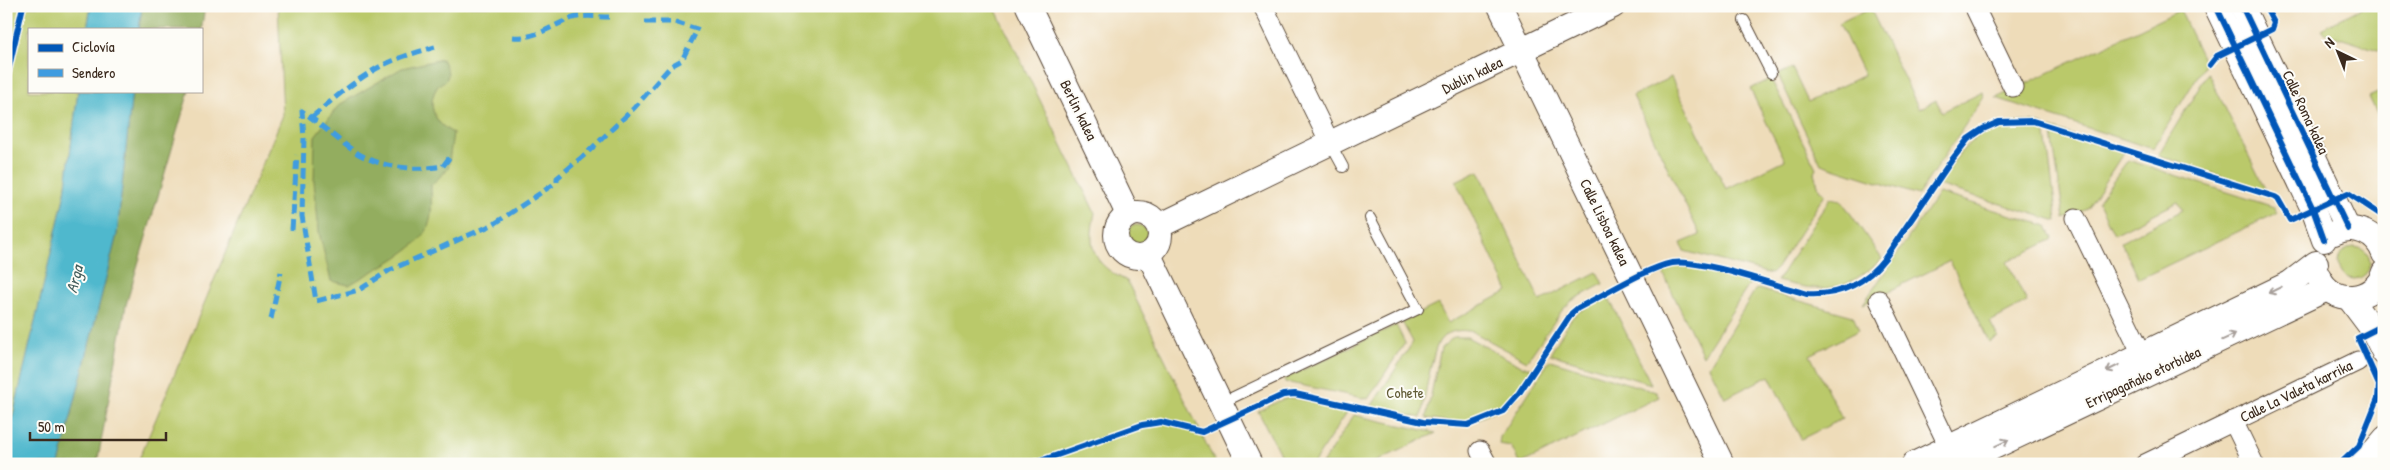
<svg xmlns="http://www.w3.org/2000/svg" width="2390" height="470" viewBox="0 0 2390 470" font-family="'Patrick Hand',sans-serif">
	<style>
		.green { fill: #bac96b; stroke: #7a7a44 }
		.forest { fill: #93ad5f; stroke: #676c3e }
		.water { fill: #4fb8cd; stroke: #457176 }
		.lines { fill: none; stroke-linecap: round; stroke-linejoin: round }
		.service-casing { stroke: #564535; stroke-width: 12 }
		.minor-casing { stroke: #564535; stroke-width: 21 }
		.tertiary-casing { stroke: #564535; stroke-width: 26 }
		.service { stroke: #fff; stroke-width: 10 }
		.minor { stroke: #fff; stroke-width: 19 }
		.tertiary { stroke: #fff; stroke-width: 24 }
		.quiet { stroke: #3f9ce0; stroke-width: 5; stroke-dasharray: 10 5; stroke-linecap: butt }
		.cycleway-casing { stroke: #fdfcf7; stroke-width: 9 }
		.cycleway { stroke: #0057b8; stroke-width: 6 }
		.oneway { stroke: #a79f9a }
		.labels { text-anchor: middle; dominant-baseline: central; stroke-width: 4; stroke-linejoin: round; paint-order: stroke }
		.street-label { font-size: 15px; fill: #3b2a1e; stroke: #fdfcf7 }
		.park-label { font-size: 15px; fill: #615a35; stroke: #fdfcf7 }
		.water-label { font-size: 16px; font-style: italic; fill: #425c5b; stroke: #fdfcf7 }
	</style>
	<rect width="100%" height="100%" fill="#fdfcf7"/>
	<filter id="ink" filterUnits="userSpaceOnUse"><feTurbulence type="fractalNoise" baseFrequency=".02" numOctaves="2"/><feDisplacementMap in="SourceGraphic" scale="10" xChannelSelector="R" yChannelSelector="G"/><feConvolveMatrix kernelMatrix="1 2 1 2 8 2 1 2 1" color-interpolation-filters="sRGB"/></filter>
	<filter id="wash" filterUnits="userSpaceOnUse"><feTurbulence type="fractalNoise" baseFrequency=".0096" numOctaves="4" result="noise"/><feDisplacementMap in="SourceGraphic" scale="20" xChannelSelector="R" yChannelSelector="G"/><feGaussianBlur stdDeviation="1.12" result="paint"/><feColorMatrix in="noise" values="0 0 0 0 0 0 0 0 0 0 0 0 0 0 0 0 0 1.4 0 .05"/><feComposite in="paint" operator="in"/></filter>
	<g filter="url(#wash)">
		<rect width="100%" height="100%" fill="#eedcb9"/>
		<g class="green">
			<polygon points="6,6 91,6 87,29 29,29 29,91 78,91 65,193 6,446"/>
			<path d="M278,6H994L1095,213C1087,249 1093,264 1127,281L1216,464H137L283,115Z"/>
			<polygon points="2365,6 2384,6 2384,52 2324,33 2321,29"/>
			<polygon points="1870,8 1919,109 1936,100 1942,112 1983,92 1984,97 1918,195 1821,164 1778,75 1792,68 1808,102 1864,75 1839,23"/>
			<polygon points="2180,10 2205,64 2153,149 1996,98"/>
			<polygon points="2208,73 2266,191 2158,155"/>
			<polygon points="1671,77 1726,189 1785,160 1750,89 1771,79 1816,168 1814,173 1820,191 1825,194 1777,268 1771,274 1684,251 1681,243 1700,235 1633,96"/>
			<polygon points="2384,90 2384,118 2380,120 2369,97"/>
			<path d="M2021,122H2033L2045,126L2057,221L1938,185C1963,147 1973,129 2021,122Z"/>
			<polygon points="2051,128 2124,152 2087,209 2064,219"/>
			<polygon points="2128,160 2274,207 2277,213 2139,279 2121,242 2183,210 2178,202 2114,234 2098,201"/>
			<path d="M1479,171L1540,301L1597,272L1603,284L1573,300L1563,309L1527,361L1473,332C1462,329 1449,330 1441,339C1432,348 1424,403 1421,418L1371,407L1413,342L1402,322L1438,304L1448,323L1508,291L1456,182Z"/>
			<polygon points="1939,193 2047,226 2053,239 2007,262 2027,302 1990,322 1998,337 1989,342 1950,261 1863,304"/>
			<path d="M1830,198L1841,200L1882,259C1843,293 1826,293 1777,281Z"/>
			<circle cx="1137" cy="236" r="11"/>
			<circle cx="2354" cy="263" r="16"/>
			<polygon points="1675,266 1702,268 1751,282 1703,356 1662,271"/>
			<polygon points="1758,289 1853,316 1859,330 1810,355 1842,419 1801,439 1769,376 1725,398 1709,366 1755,290"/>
			<polygon points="1608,296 1651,384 1550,354 1571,319 1580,311"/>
			<polygon points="1396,325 1405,343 1368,399 1285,382 1284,379"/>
			<path d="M1454,337H1467L1523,367H1531C1524,393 1494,416 1469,421C1455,424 1440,420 1426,418L1441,348Z"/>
			<polygon points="1550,360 1656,392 1659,397 1520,464 1511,446 1499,444 1500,437"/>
			<polygon points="1295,398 1349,409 1313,464 1285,464 1258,411 1283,399"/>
			<polygon points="1354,415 1436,433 1371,464 1322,464"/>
		</g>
		<g class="forest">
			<polygon points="142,6 205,6 201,32 201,29 139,29"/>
			<path d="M442,59C444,64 450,72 447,78C446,81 440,83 438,86C425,104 435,124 453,133L448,169L431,185C431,198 433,213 428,227C422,248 368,273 349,285L331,281L319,232L314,181L315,136L339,105L402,68Z"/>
			<polygon points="132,91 189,91 126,305 97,464 59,464 117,234"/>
		</g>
		<g class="water">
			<polygon points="91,6 142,6 139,29 87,29"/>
			<polygon points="78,91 132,91 117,234 59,464 6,464 6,446 65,193"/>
		</g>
	</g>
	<g filter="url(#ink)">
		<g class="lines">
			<g class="service-casing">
				<g id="service">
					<polyline points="1744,20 1771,73"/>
					<polyline points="1330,143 1343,167"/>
					<polyline points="1221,403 1418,309 1370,218"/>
				</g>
			</g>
			<g class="minor-casing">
				<g id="minor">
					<polyline points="1263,6 1330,143"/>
					<polyline points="1974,6 2013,87"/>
					<polyline points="2076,218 2142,354"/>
					<polyline points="1879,300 1949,447"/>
					<polyline points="2233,421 2254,464"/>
					<polyline points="1480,451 1487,464"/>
					<polyline points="2145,464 2358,361"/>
					<polyline points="2360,464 2384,436"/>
				</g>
			</g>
			<g class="tertiary-casing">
				<g id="tertiary">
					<polyline points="1028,6 1128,214"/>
					<polyline points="1500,6 1722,464"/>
					<polyline points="2216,6 2313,209 2324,240"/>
					<polyline points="2242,6 2348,229"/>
					<circle cx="1138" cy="235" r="22"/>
					<polyline points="1159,226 1613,6"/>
					<path d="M2334,233C2354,223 2377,233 2384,254"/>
					<polyline points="1149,255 1250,464"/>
					<path d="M2319,277C2332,307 2375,302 2384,272"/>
					<polyline points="2349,298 2373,330 2384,353"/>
					<polyline points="1914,464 2290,283 2316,263"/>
					<polyline points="1958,464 2327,289"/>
				</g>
			</g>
			<use href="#service" class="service"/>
			<use href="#minor" class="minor"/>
			<use href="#tertiary" class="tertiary"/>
			<g class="quiet">
				<polyline points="645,22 675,22 703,31"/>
				<path d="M513,37C537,39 552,25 573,18C584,15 598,17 609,17"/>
				<path d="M312,117C337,96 363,73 394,60C407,55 421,51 435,47"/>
				<path d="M449,158L443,166C416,171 382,168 357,153C337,140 321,124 302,111L304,138L302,216L316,301L359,290L390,270L494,224L557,182V178L588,152L634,108L671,66L682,60L695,34"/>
				<polyline points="292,230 297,155"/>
				<polyline points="271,319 281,272"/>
			</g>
			<g class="cycleway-casing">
				<g id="cycleway">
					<polyline points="2216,6 2313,209 2324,240"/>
					<polyline points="2242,6 2348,229"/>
					<polyline points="2210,65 2217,56 2272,29 2274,23 2265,6"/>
					<polyline points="6,80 23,6"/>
					<path d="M1032,464L1142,425L1161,422L1202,432L1283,395L1295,394L1423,422L1468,425L1503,411L1519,393L1572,313L1578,308C1605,295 1644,269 1672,263C1700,258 1776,286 1807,294C1839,296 1865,284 1885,258L1951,161L1968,139L1983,129L1999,122L2033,121L2275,197L2278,199L2290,220L2348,193L2380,214L2384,212"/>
					<polyline points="2340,464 2359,446 2378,398 2379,385 2358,338 2384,325"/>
				</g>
			</g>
			<use href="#cycleway" class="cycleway"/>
		</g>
		<defs><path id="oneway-shaft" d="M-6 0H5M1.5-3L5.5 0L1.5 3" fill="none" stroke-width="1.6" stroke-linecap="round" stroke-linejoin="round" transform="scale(1.25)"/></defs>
		<g class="oneway">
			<use href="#oneway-shaft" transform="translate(2275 290) rotate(154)"/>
			<use href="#oneway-shaft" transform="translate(2229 337) rotate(-25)"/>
			<use href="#oneway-shaft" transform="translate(2113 368) rotate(154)"/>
			<use href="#oneway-shaft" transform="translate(2002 443) rotate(-25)"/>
		</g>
	</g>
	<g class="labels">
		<g class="street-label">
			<text transform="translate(1472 75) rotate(-26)">Dublin kalea</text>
			<text transform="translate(1079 110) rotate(64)">Berlin kalea</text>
			<text transform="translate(2306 112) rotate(65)">Calle Roma kalea</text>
			<text transform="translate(1605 222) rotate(64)">Calle Lisboa kalea</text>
			<text transform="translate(2143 377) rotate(-25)">Erripagañako etorbidea</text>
			<text transform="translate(2296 391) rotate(-26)">Calle La Valeta karrika</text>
		</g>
		<g class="park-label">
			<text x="1405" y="392">Cohete</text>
		</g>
		<g class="water-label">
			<text transform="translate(74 279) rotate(-76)">Arga</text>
		</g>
	</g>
	<rect width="2390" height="470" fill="none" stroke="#fdfcf7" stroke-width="25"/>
	<rect x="28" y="28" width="175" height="65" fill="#fdfcf7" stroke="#afa8a0"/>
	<rect x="38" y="44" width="25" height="8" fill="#0057b8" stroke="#afa8a0"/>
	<text x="72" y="52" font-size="15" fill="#3b2a1e">Ciclovía</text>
	<rect x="38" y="69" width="25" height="8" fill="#3f9ce0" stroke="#afa8a0"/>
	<text x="72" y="78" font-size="15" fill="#3b2a1e">Sendero</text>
	<g transform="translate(2338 52) rotate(317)" stroke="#fdfcf7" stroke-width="4" paint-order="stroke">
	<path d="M0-4L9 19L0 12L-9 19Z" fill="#3b2a1e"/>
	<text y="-8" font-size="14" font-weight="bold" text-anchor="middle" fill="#3b2a1e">N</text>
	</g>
	<path d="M30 432v8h136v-8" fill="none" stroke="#3b2a1e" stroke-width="2.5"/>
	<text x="38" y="432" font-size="15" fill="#3b2a1e" stroke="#fdfcf7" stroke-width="4" paint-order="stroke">50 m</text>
</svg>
